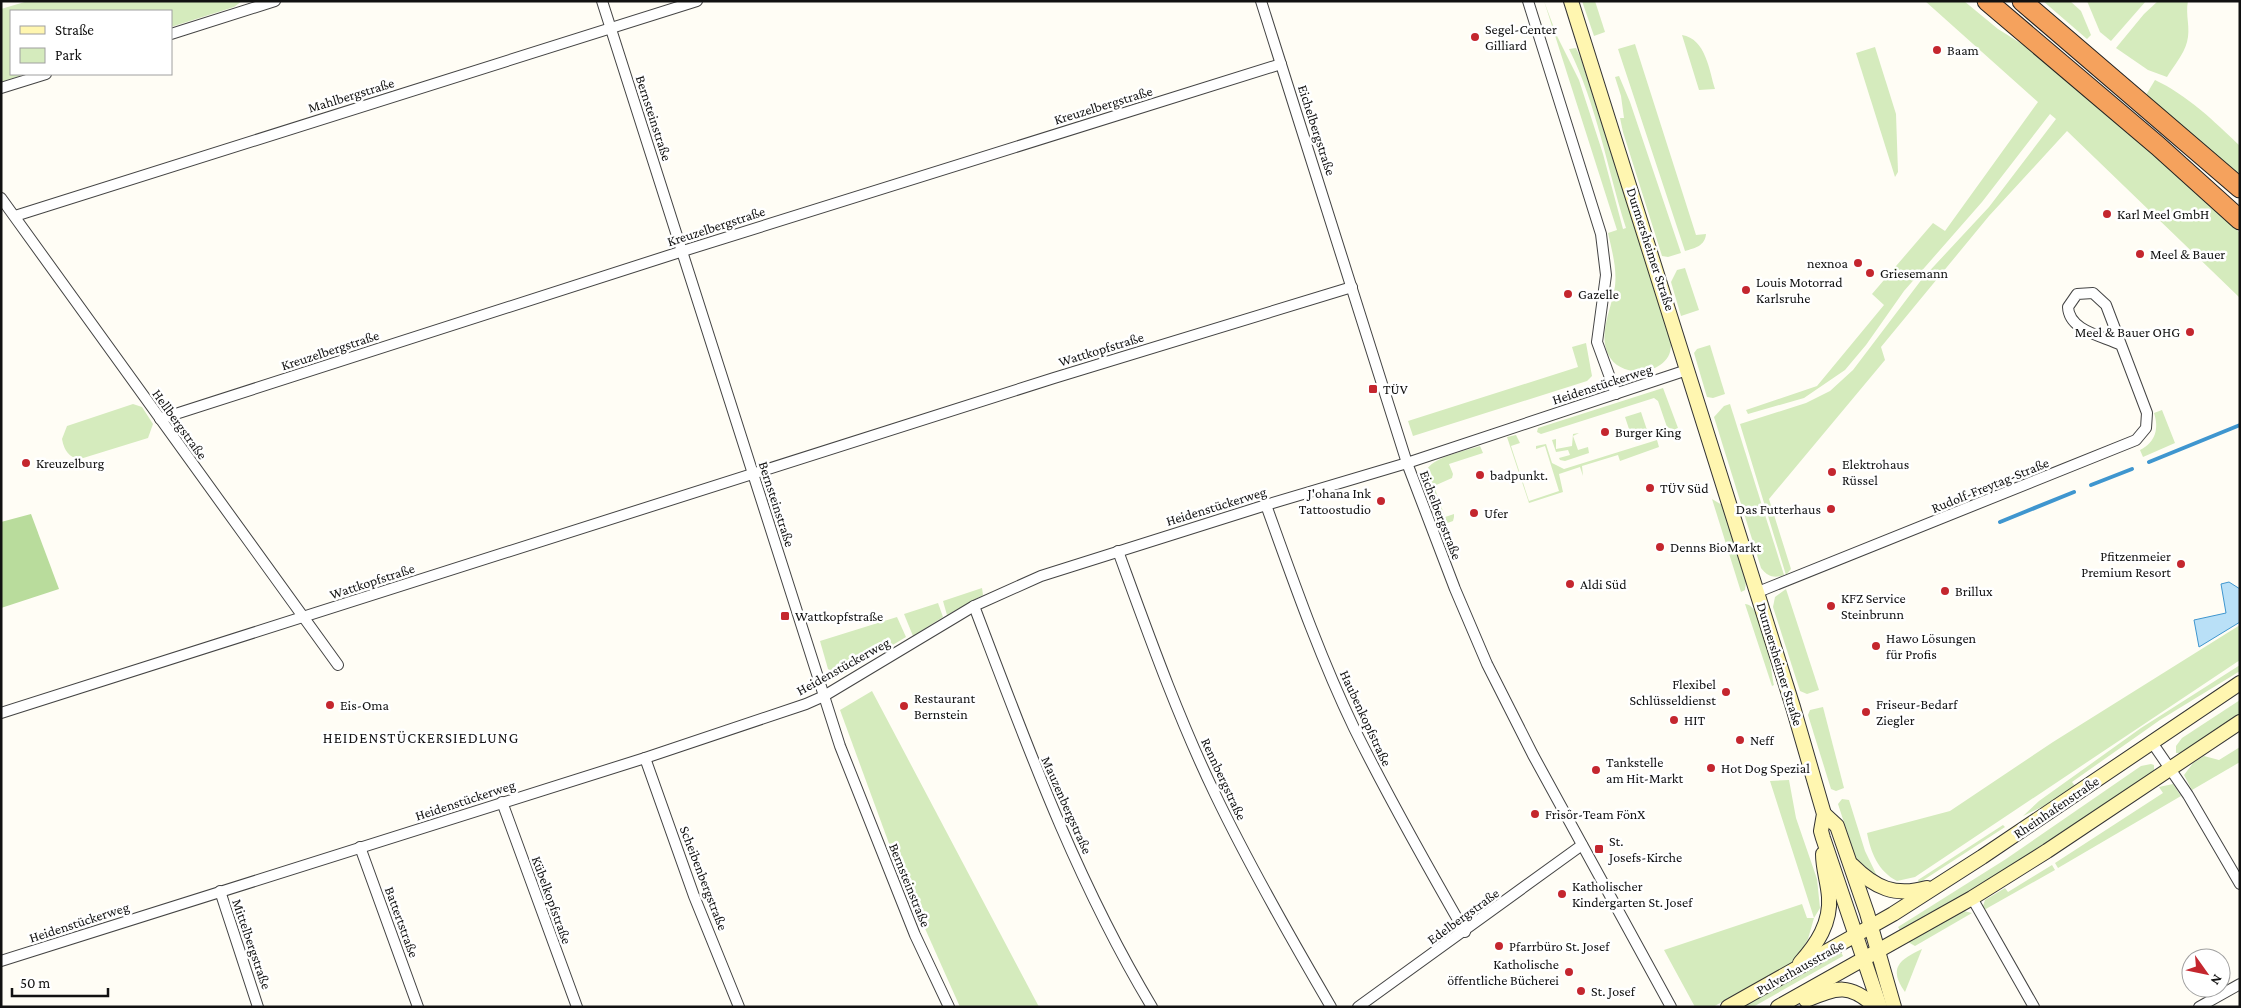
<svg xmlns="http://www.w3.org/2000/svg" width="2241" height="1008" viewBox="0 0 2241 1008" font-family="'Crimson Pro',serif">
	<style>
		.green { fill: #d5ebbd }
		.forest { fill: #b9dc9c }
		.water { fill: #b9e0f7; stroke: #3f96cf }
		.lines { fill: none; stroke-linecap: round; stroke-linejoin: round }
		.stream { stroke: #3f96cf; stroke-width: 4 }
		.street-casing { stroke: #444; stroke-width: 12 }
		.secondary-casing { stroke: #333; stroke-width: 16 }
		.highway-casing { stroke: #222; stroke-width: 21 }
		.street { stroke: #fff; stroke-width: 10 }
		.secondary { stroke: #fff6b0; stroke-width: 14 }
		.highway { stroke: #f5a25d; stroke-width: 19 }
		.poi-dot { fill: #c4262e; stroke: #fff; stroke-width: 2 }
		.labels { text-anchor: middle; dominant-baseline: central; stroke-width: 5; stroke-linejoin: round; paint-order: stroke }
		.poi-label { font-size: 14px; fill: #111; stroke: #fff; text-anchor: start }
		.street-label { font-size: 14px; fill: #111; stroke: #fff }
		.neighbourhood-label { font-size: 15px; letter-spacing: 1px; fill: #111; stroke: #fff }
	</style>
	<rect width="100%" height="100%" fill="#fffdf5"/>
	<g class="green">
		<polygon points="28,1 242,1 234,7 171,27 171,11 11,11 11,74 26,74 1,82 1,9"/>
		<path d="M1544,1L1557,36L1579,80L1603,154L1623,229L1626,228C1607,168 1597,105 1569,49L1576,48L1581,59L1670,338C1679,374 1621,383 1608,354C1598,333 1612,308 1615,286C1617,268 1612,251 1608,233L1617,230Z"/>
		<polygon points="1582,1 1595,1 1605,32 1594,36"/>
		<polygon points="1925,1 1964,1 1998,29 2033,51 2162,161 2240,233 2240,298 2067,131 1989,216 1881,347 1885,360 1769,499 1791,569 1786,575 1740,424 1806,403 1830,391 1853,370 1922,279 1989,207 2056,119 2050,114 1982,202 1904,291 1866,345 1845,370 1804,398 1748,414 1746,410 1817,386 1884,305 1872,294 1933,223 1945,231 2038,102"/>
		<polygon points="2043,1 2070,1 2081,11 2091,35 2087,39"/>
		<polygon points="2087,1 2146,1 2111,41 2100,32"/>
		<path d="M2158,1H2188C2185,15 2191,28 2187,42C2184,54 2173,67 2167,77L2148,70L2116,48L2144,14Z"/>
		<path d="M1682,35C1706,39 1709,70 1715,89L1699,90Z"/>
		<path d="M1635,44L1696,235L1706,234C1705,246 1695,248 1685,251L1618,49Z"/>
		<polygon points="1875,47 1896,114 1898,172 1895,177 1856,53"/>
		<polygon points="1619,76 1630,102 1681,253 1668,257 1662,256 1623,132 1620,118 1624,118 1621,96 1615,77"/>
		<path d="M2155,80C2187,95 2214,121 2240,146V177L2146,95Z"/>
		<polygon points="1685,268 1699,310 1681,316 1671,282 1677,270"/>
		<polygon points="1586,343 1592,376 1587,381 1413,436 1408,421 1578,367 1572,347"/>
		<polygon points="1710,345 1725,394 1713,398 1707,397 1694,353 1697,349"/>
		<polygon points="1663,388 1678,428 1674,430 1667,427 1658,401 1654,398 1541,434 1537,432 1538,428"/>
		<path d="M133,404L142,407L153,424L148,438L80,459C69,458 64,450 62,439L67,426Z"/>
		<path d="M1730,404L1784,575C1774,579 1767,576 1761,568L1714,417L1724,406Z"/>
		<path d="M2162,410L2175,443L2143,457L2140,450C2156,442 2159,428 2154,413Z"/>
		<polygon points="1641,412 1647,430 1631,435 1625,417"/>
		<polygon points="1579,433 1573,436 1578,450 1588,447 1589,453 1565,461 1560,460 1559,458 1570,455 1568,450 1556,452 1552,440 1556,439 1556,449 1572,446 1573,434"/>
		<polygon points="1516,435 1520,443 1511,446 1529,501 1559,491 1545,446 1536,449 1536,446 1546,444 1552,463 1564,469 1657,440 1659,447 1620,461 1618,455 1582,466 1583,476 1580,467 1559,474 1563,492 1529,503 1507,437"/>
		<path d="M1480,446L1483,453L1449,464L1453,474L1452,478L1434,486L1445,517L1454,514V517L1453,521L1442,525L1425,475C1426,458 1465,451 1480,446Z"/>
		<polygon points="1712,499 1722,505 1746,582 1745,590 1741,592"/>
		<polygon points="982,588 983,595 947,615 943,601"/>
		<polygon points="1786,589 1819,690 1807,694 1800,691 1773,607 1775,597"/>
		<polygon points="938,603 943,617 913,636 904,614"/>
		<path d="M1745,604C1763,604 1771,669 1774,685L1772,686Z"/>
		<polygon points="897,617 906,637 844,674 837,675 828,669 820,641"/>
		<path d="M2240,625V660L1915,877L1897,881C1878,871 1871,853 1867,833L1950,811L2053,742Z"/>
		<polygon points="2240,665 2240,671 2160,720 2072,782 2075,786 2048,804 2023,816 2039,801 2141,728"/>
		<polygon points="872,691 1039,1007 960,1007 898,868 840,710"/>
		<polygon points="2240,700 2240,714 2181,753 2176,753 2176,746 2182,738"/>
		<polygon points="1823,707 1844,788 1836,791 1831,789 1808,715 1810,710"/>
		<polygon points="2240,747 2240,762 2192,790 2184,775 2193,763 2204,756 2219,760"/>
		<polygon points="2151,764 2154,765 2154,772 1962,897 1901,932 1898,927 2006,859 2141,766"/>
		<polygon points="1789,780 1796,818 1817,879 1820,908 1814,918 1808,939 1797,959 1786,966 1713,1007 1695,1007 1664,950 1802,904 1807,918 1814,918 1770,781"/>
		<polygon points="2173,784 2181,796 2058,868 2055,863 2163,793 2159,787"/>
		<polygon points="1842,799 1849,800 1865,851 1879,880 1860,866 1855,856 1838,804"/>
		<polygon points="2003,825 2005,827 1919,883 1918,880"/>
		<polygon points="2052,865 2055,870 1984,910 1982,909 1985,900 2005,888 2008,892"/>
		<polygon points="1964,911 1972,913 1915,946 1908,942"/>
		<path d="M1922,949L1905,992C1888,968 1899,960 1922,949Z"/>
		<polygon points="1841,952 1843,956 1753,1007 1743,1007"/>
	</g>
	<polygon class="forest" points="31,514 59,589 1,608 1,522"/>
	<polygon class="water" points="2229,582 2240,589 2240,622 2199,647 2194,620 2226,613 2221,584"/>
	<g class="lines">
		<g class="stream">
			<polyline points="2149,462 2240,425"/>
			<polyline points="2091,485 2132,469"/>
			<polyline points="2000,522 2074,492"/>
		</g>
		<g class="street-casing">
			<g id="street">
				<polyline points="602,1 840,746 915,935 949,1007"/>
				<polyline points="1261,1 1407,463 1455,589 1487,664 1533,755 1671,1007"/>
				<polyline points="1528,1 1601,234 1606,275 1597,342 1616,394"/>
				<polyline points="171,34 275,1"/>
				<polyline points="1,88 46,74"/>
				<polyline points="1,198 338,665"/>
				<polyline points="15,216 697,1"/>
				<polyline points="160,419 683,251 1281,64"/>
				<path d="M1266,505C1293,580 1319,655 1354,728C1388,797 1426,864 1465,932"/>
				<path d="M1118,551C1148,633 1177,715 1215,794C1250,867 1290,937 1331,1007"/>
				<path d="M1758,592L2136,440L2146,428L2147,413L2106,305L2093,293L2077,294L2068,307C2069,331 2103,336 2121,345"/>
				<path d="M974,606C1026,743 1076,881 1152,1007"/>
				<polyline points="1,713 1054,378 1352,287"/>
				<polyline points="2151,741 2188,795 2240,884"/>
				<polyline points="645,758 694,896 739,1007"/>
				<polyline points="502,802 577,1007"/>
				<polyline points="360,847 418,1007"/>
				<polyline points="220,891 258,1007"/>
				<polyline points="1972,898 2034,1007"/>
				<polyline points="1,961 645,758 806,704 824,696 974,606 1041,576 1266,505 1407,463 1687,370"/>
				<polyline points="1358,1007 1582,845"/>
				<polyline points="2199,1007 2240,984"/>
			</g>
		</g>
		<g class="secondary-casing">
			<g id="secondary">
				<polyline points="1571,1 1793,707 1824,814 1821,831 1823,838 1880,1007"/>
				<polyline points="1824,814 1837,826 1867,913 1894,1007"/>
				<path d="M1852,865C1875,888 1895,897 1927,888"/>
				<path d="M1800,963C1817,944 1831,923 1829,897C1828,882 1823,869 1823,854"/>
				<path d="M1806,1000C1838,987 1849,983 1876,1007"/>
				<polyline points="1728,1007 1893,914 1982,857 2240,683"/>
				<polyline points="1778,1007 1972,898 2047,851 2240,722"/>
			</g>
		</g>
		<g class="highway-casing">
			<g id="highway">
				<polyline points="1987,1 2158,146 2240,220"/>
				<polyline points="2022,1 2240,188"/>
			</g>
		</g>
		<use href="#street" class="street"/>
		<use href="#secondary" class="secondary"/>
		<use href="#highway" class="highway"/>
	</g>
	<g class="poi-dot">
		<circle cx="1475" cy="37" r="5"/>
		<circle cx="1937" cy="50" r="5"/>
		<circle cx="2107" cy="214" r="5"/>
		<circle cx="2140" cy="254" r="5"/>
		<circle cx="1858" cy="263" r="5"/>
		<circle cx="1870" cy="273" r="5"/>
		<circle cx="1746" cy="290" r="5"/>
		<circle cx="1568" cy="294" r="5"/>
		<circle cx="2190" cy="332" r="5"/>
		<rect x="1368" y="384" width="10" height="10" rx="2.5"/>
		<circle cx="1605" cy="432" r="5"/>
		<circle cx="26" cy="463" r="5"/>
		<circle cx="1832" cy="472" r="5"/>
		<circle cx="1480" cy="475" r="5"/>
		<circle cx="1650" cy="488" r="5"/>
		<circle cx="1381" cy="501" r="5"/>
		<circle cx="1831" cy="509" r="5"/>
		<circle cx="1474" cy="513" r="5"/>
		<circle cx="1660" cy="547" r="5"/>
		<circle cx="2181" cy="564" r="5"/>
		<circle cx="1570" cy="584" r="5"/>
		<circle cx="1945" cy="591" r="5"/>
		<circle cx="1831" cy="606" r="5"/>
		<rect x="780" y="611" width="10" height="10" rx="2.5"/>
		<circle cx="1876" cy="646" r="5"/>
		<circle cx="1726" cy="692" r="5"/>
		<circle cx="330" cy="705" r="5"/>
		<circle cx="904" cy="706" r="5"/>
		<circle cx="1866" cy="712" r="5"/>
		<circle cx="1674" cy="720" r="5"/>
		<circle cx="1740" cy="740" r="5"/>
		<circle cx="1711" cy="768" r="5"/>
		<circle cx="1596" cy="770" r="5"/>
		<circle cx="1535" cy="814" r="5"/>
		<rect x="1594" y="844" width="10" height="10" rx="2.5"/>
		<circle cx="1562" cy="894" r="5"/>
		<circle cx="1499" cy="946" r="5"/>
		<circle cx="1569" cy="972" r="5"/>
		<circle cx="1581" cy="991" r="5"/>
	</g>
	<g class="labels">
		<g class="poi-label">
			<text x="1485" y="29">Segel-Center<tspan x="1485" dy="16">Gilliard</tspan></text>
			<text x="1947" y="50">Baam</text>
			<text x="2117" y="214">Karl Meel GmbH</text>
			<text x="2150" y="254">Meel &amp; Bauer</text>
			<text x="1848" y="263" text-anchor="end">nexnoa</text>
			<text x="1880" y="273">Griesemann</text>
			<text x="1756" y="282">Louis Motorrad<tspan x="1756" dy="16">Karlsruhe</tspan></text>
			<text x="1578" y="294">Gazelle</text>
			<text x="2180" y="332" text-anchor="end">Meel &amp; Bauer OHG</text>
			<text x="1383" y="389">TÜV</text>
			<text x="1615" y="432">Burger King</text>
			<text x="36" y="463">Kreuzelburg</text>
			<text x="1842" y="464">Elektrohaus<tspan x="1842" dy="16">Rüssel</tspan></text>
			<text x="1490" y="475">badpunkt.</text>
			<text x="1660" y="488">TÜV Süd</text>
			<text x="1371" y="493" text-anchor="end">J'ohana Ink<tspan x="1371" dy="16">Tattoostudio</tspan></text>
			<text x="1821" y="509" text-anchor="end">Das Futterhaus</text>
			<text x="1484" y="513">Ufer</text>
			<text x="1670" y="547">Denns BioMarkt</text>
			<text x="2171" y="556" text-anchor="end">Pfitzenmeier<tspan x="2171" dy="16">Premium Resort</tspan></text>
			<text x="1580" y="584">Aldi Süd</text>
			<text x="1955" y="591">Brillux</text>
			<text x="1841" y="598">KFZ Service<tspan x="1841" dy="16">Steinbrunn</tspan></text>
			<text x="795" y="616">Wattkopfstraße</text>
			<text x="1886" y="638">Hawo Lösungen<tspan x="1886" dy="16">für Profis</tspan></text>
			<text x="1716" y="684" text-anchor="end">Flexibel<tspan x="1716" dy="16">Schlüsseldienst</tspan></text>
			<text x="914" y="698">Restaurant<tspan x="914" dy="16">Bernstein</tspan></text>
			<text x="1876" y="704">Friseur-Bedarf<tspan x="1876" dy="16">Ziegler</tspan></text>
			<text x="340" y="705">Eis-Oma</text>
			<text x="1684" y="720">HIT</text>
			<text x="1750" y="740">Neff</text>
			<text x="1606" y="762">Tankstelle<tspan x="1606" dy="16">am Hit-Markt</tspan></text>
			<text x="1721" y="768">Hot Dog Spezial</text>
			<text x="1545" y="814">Frisör-Team FönX</text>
			<text x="1609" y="841">St.<tspan x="1609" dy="16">Josefs-Kirche</tspan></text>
			<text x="1572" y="886">Katholischer<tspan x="1572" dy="16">Kindergarten St. Josef</tspan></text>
			<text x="1509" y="946">Pfarrbüro St. Josef</text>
			<text x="1559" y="964" text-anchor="end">Katholische<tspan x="1559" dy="16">öffentliche Bücherei</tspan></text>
			<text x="1591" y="991">St. Josef</text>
		</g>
		<g class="street-label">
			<text transform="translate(351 95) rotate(-17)">Mahlbergstraße</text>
			<text transform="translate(1103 105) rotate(-17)">Kreuzelbergstraße</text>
			<text transform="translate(654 118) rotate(72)">Bernsteinstraße</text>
			<text transform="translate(1317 130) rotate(72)">Eichelbergstraße</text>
			<text transform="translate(716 226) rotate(-18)">Kreuzelbergstraße</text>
			<text transform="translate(1651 249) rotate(72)">Durmersheimer Straße</text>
			<text transform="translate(1101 349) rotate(-17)">Wattkopfstraße</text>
			<text transform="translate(330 350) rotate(-18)">Kreuzelbergstraße</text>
			<text transform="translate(1602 384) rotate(-18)">Heidenstückerweg</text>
			<text transform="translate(180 424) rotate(54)">Hellbergstraße</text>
			<text transform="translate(1990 485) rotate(-22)">Rudolf-Freytag-Straße</text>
			<text transform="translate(777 504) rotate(72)">Bernsteinstraße</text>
			<text transform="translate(1216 506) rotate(-17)">Heidenstückerweg</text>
			<text transform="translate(1441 515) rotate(69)">Eichelbergstraße</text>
			<text transform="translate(372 581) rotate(-18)">Wattkopfstraße</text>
			<text transform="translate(1780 664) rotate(73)">Durmersheimer Straße</text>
			<text transform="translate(843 666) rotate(-29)">Heidenstückerweg</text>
			<text transform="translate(1366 718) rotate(65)">Haubenkopfstraße</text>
			<text transform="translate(1224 779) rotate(65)">Rennbergstraße</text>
			<text transform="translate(465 800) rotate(-18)">Heidenstückerweg</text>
			<text transform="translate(1067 805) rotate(66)">Mauzenbergstraße</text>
			<text transform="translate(2056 807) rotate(-34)">Rheinhafenstraße</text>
			<text transform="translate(704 878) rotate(69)">Scheibenbergstraße</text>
			<text transform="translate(910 885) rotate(68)">Bernsteinstraße</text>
			<text transform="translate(552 900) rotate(70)">Kübelkopfstraße</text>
			<text transform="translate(1463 916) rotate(-36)">Edelbergstraße</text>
			<text transform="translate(79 922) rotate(-18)">Heidenstückerweg</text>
			<text transform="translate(402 922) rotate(70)">Battertstraße</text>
			<text transform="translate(252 944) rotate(71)">Mittelbergstraße</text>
			<text transform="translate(1800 967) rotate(-29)">Pulverhausstraße</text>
		</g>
		<g class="neighbourhood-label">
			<text x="421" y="738">HEIDENSTÜCKERSIEDLUNG</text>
		</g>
	</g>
	<rect width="2241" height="1008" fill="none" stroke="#111111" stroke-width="5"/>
	<rect x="10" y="10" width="162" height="65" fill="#ffffff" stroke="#a0a0a0"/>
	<rect x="20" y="26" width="25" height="8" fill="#fff6b0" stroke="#a0a0a0"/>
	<text x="55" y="35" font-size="15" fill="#111111">Straße</text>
	<rect x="20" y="48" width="25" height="15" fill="#d5ebbd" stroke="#a0a0a0"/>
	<text x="55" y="60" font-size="15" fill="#111111">Park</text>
	<g transform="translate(2206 973) rotate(123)"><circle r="24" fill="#ffffff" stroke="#a0a0a0"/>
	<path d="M0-4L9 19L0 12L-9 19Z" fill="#c4262e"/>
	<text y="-8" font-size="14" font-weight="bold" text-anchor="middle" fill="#111111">N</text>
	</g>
	<path d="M12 988v8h96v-8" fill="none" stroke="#111111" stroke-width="2.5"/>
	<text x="20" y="988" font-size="15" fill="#111111" stroke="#ffffff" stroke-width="4" paint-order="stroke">50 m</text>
</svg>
